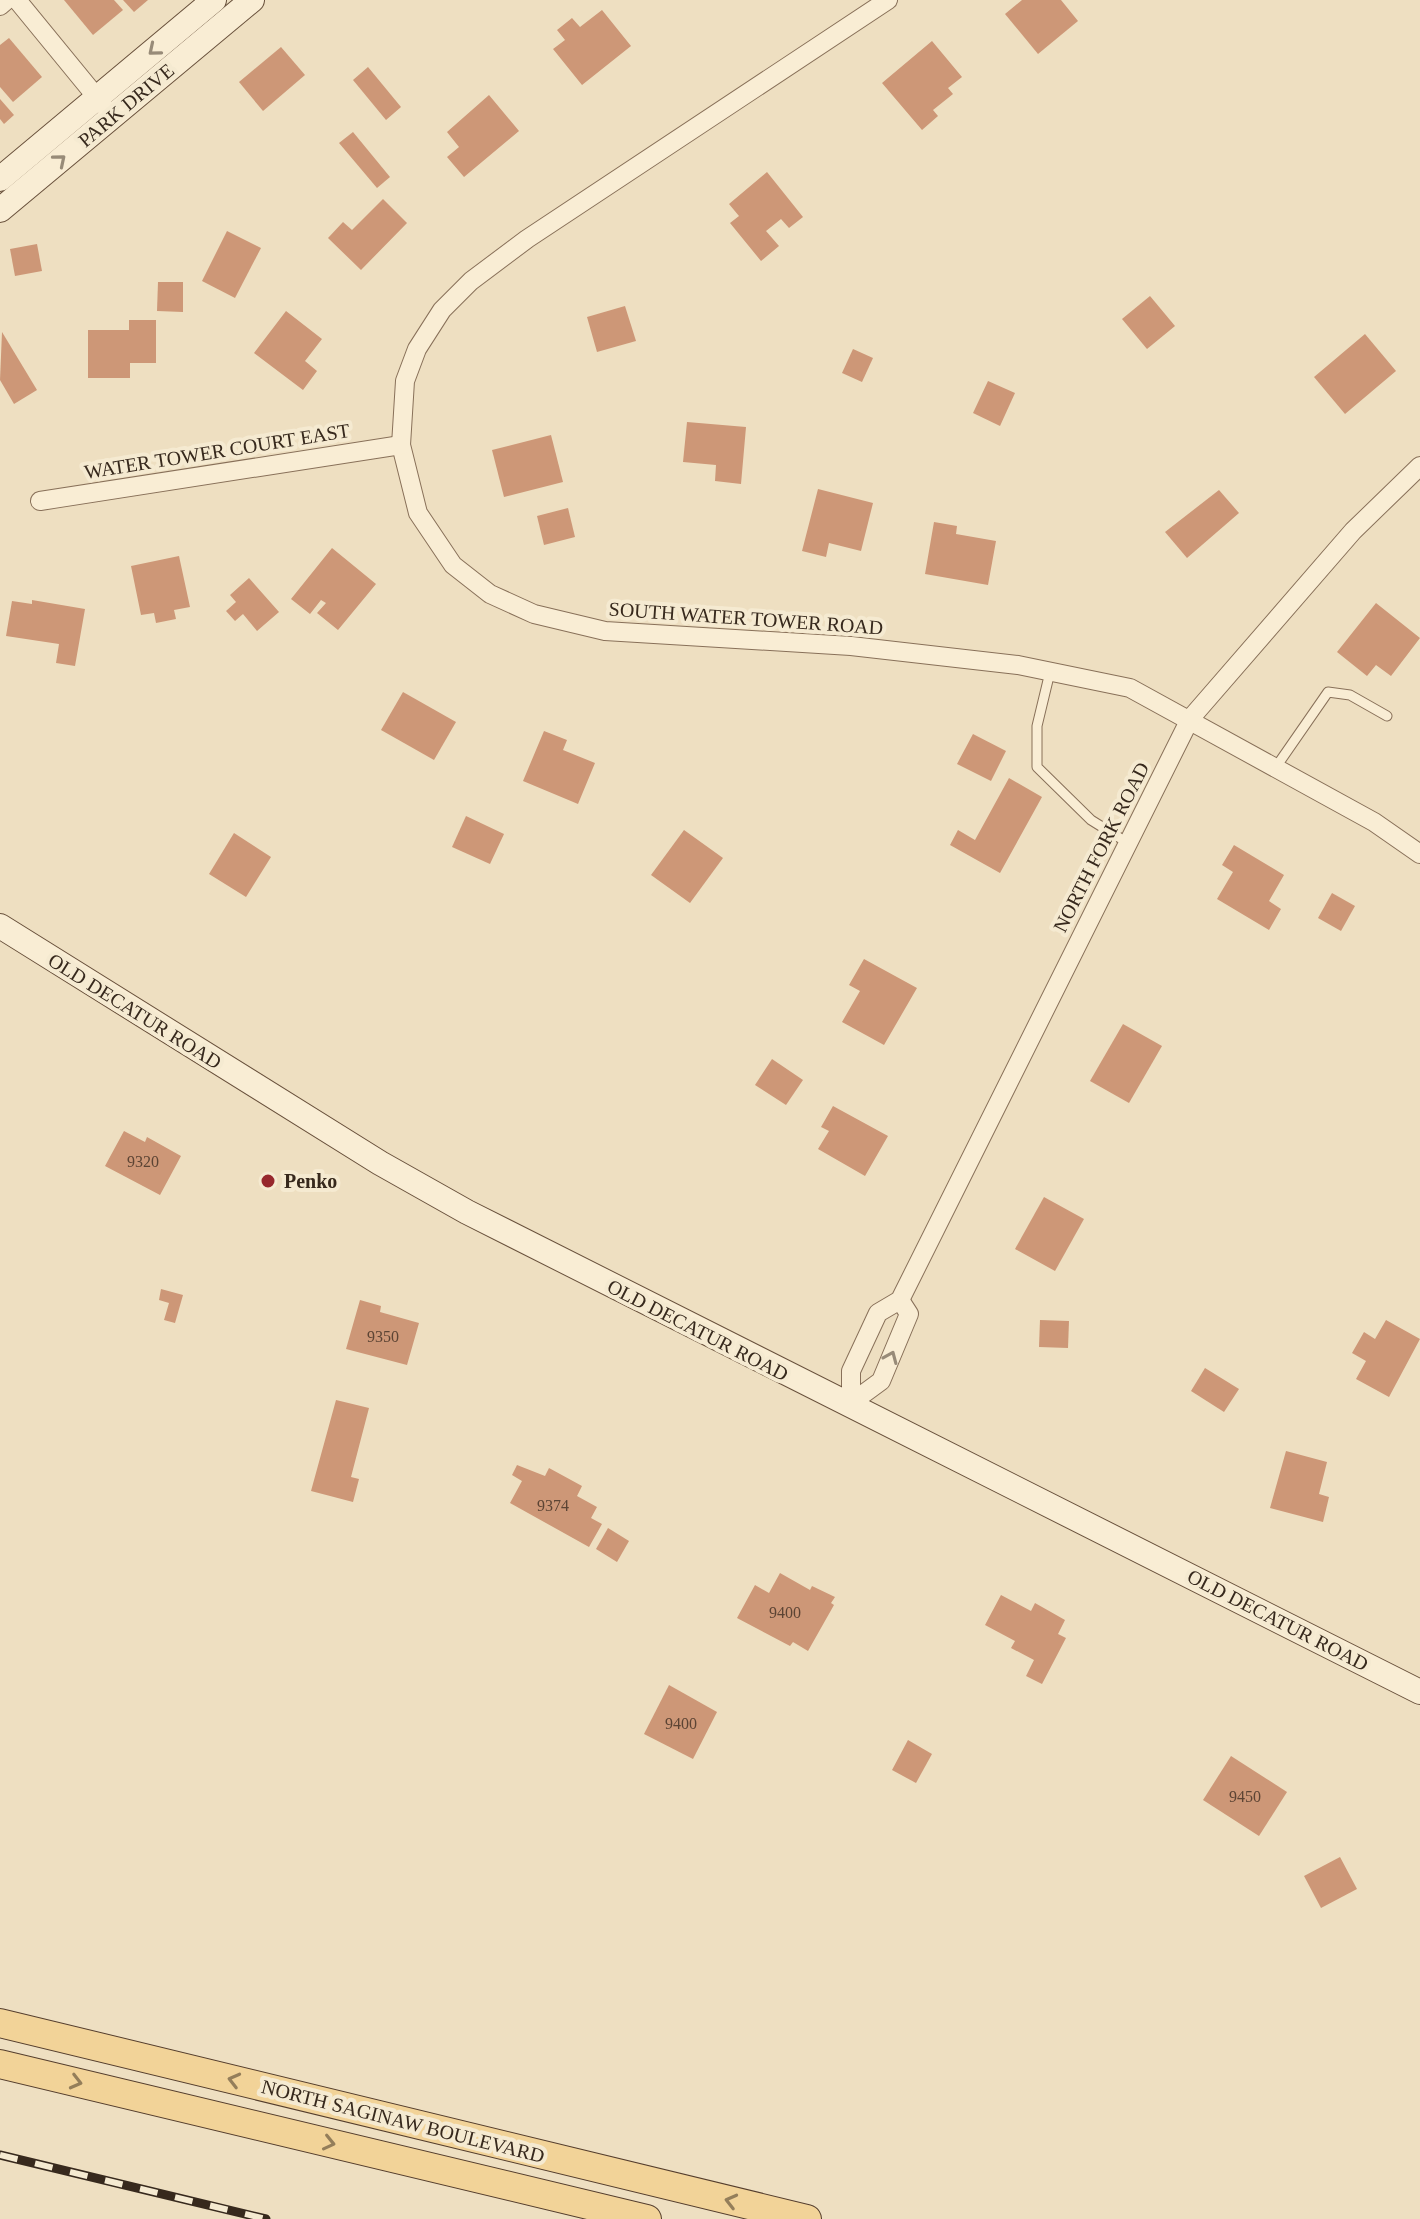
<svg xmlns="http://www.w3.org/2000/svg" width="1420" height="2219" viewBox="0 0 1420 2219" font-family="'Times New Roman',serif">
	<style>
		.building { fill: #cd9777 }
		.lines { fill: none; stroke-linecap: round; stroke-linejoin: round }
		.lane-casing { stroke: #887059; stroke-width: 11 }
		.street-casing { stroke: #887059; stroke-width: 20 }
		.secondary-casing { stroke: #69513c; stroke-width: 26 }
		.primary-casing { stroke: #553e2d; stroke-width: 30 }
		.lane { stroke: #f9edd4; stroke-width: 9 }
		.street { stroke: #f9edd4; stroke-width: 18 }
		.secondary { stroke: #f9edd4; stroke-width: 24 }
		.primary { stroke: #f2d398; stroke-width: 28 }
		.rail-casing { stroke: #37291d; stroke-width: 9 }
		.rail { stroke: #f5ead1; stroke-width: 6; stroke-dasharray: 18; stroke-linecap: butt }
		.oneway { stroke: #988b78 }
		.oneway2 { stroke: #947e5a }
		.poi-dot { fill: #97282d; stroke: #f5ead1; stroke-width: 3 }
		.labels { text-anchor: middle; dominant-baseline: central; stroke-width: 8; stroke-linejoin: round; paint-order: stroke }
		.number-label { font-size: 16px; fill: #5c4434 }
		.street-label { font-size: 20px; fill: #37291d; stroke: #f5ead1 }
		.poi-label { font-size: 20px; font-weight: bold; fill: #37291d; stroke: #f5ead1; text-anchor: start }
	</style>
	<rect width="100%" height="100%" fill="#eedfc1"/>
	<g class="building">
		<polygon points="64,0 114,0 123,10 93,35"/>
		<polygon points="123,0 148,0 134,12"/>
		<polygon points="1022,0 1061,0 1078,21 1038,54 1005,14"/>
		<polygon points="602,10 631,46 582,85 553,49 565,40 557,30 572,18 580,27"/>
		<polygon points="9,38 42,77 13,102 0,87 0,45"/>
		<polygon points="932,41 962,77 948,88 953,94 933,110 938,116 922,130 882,83"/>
		<polygon points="281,47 305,75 263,111 239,82"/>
		<polygon points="368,67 401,107 386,120 353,80"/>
		<polygon points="489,95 519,131 464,177 447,157 459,147 447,132"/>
		<polygon points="0,99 14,115 4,124 0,119"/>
		<polygon points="353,132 390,177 377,188 339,143"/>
		<polygon points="767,172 803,217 789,228 781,219 766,231 779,246 761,261 730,223 739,216 729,204"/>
		<polygon points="383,199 407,223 361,270 328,238 343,222 352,230"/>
		<polygon points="227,231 261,248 235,298 202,281"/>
		<polygon points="37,244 42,271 15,276 10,249"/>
		<polygon points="158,282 183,282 183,312 157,311"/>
		<polygon points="1150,296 1175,326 1147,349 1122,319"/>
		<polygon points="625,306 636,341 597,352 587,317"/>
		<polygon points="286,311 322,339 305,361 317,371 303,390 254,353"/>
		<polygon points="129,320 156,320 156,363 130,363 130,378 88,378 88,330 129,330"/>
		<polygon points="2,332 37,390 14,404 0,380"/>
		<polygon points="1365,334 1396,371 1345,414 1314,377"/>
		<polygon points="853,349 873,358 862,382 842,373"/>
		<polygon points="988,381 1015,393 1000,426 973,413"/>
		<polygon points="687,422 746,427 741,484 715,481 716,465 683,462"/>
		<polygon points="551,435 563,482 504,497 492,450"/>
		<polygon points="818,489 873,503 861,551 829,543 826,557 802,551"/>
		<polygon points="1219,490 1239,513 1187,558 1165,532"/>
		<polygon points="568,508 575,537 544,545 537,516"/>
		<polygon points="934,522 957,526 956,534 996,541 988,585 925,574"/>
		<polygon points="332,548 376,584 338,630 317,613 326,603 321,600 310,614 291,599"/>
		<polygon points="179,556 190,607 174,610 176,619 156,623 154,613 141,615 131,566"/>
		<polygon points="249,578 279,612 257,631 243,614 235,621 226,611 236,602 230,595"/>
		<polygon points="32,600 85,609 75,666 56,663 59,644 6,636 12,601 32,604"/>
		<polygon points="1376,603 1420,638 1391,676 1376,665 1367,676 1337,652"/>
		<polygon points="403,692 456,722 434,760 381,730"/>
		<polygon points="544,731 567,740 563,750 595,763 578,804 523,781"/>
		<polygon points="973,734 1006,751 991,781 957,764"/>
		<polygon points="1009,778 1042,797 1000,873 950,845 958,830 975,840"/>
		<polygon points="466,816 504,834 490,864 452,847"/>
		<polygon points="684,830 723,858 690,903 651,875"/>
		<polygon points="234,833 271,857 246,897 209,874"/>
		<polygon points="1234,845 1284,875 1269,901 1281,909 1269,930 1217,899 1233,872 1222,865"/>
		<polygon points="1332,893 1355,906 1341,931 1318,918"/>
		<polygon points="864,959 917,988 884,1045 842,1022 860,991 849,985"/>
		<polygon points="1123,1024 1162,1046 1129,1103 1090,1081"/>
		<polygon points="772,1059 803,1080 786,1105 755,1085"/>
		<polygon points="833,1106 888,1136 865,1176 818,1149 829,1131 821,1127"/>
		<polygon points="124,1131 145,1142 147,1137 181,1156 160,1195 105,1166"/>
		<polygon points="1044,1197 1084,1219 1055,1271 1015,1249"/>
		<polygon points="161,1289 183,1295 175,1323 164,1320 169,1303 159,1300"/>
		<polygon points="360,1300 381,1306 380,1312 419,1323 407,1365 346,1349"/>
		<polygon points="1040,1320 1069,1321 1068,1348 1039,1347"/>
		<polygon points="1386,1320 1420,1339 1389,1397 1356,1379 1366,1361 1352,1353 1364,1332 1375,1339"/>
		<polygon points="1205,1368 1239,1389 1224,1412 1191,1391"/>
		<polygon points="336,1400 369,1408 351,1477 359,1479 353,1502 311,1491"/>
		<polygon points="1286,1451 1327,1462 1319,1494 1329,1497 1323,1522 1270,1508"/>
		<polygon points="517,1465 545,1476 549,1468 582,1486 577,1496 597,1507 591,1518 602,1524 589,1547 510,1503 522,1481 512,1475"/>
		<polygon points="608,1528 629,1541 617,1562 596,1549"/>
		<polygon points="780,1573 810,1590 812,1586 835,1597 831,1603 834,1605 808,1651 793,1642 790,1646 737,1618 755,1585 769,1593"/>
		<polygon points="1001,1595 1031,1611 1035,1603 1065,1620 1058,1634 1066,1638 1042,1684 1026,1676 1034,1660 1011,1648 1015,1641 985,1625"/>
		<polygon points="669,1685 717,1712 693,1759 644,1734"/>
		<polygon points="908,1740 932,1754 916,1783 892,1770"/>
		<polygon points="1231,1756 1287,1792 1259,1836 1203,1800"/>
		<polygon points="1340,1857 1357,1889 1321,1908 1304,1876"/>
	</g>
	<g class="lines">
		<g class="lane-casing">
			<g id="lane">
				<polyline points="1050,672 1037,726 1037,767 1091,820 1128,843"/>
				<polyline points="1276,767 1328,692 1350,695 1387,716"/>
			</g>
		</g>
		<g class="street-casing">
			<g id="street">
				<polyline points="17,0 103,105"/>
				<polyline points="888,0 527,239 471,281 442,310 417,349 405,381 401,445 418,513 453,565 490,594 534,614 605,631 851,646 1018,665 1130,688 1374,822 1420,854"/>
				<polyline points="0,6 7,0"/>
				<polyline points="40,501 401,445"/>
				<polyline points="851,1403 851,1371 878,1313 900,1300 1190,719 1353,531 1420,466"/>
				<polyline points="851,1403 881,1381 909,1314 900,1300"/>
			</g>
		</g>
		<g class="secondary-casing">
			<g id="secondary">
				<polyline points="0,179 214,0"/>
				<polyline points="0,210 252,0"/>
				<polyline points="0,926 380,1163 467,1212 1420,1692"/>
			</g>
		</g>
		<g class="primary-casing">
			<g id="primary">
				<polyline points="0,2023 807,2219"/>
				<polyline points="0,2064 647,2219"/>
			</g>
		</g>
		<use href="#lane" class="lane"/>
		<use href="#street" class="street"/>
		<use href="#secondary" class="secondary"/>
		<use href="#primary" class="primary"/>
		<g class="rail-casing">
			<polyline id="rail" points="0,2155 266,2219"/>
		</g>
		<use href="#rail" class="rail"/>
	</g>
	<defs><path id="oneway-chevron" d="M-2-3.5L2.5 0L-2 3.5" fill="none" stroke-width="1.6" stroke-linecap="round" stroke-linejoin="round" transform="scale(2)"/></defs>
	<g class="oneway">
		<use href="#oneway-chevron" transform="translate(154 50) rotate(140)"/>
		<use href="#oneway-chevron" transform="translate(60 160) rotate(-40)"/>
		<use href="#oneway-chevron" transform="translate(891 1357) rotate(-67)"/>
	</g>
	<g class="oneway2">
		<use href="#oneway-chevron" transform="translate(234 2080) rotate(-166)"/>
		<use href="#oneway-chevron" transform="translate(76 2082) rotate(14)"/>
		<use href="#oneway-chevron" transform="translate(329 2143) rotate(13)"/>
		<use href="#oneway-chevron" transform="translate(731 2201) rotate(-166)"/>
	</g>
	<circle class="poi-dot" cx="268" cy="1181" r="8"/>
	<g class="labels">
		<g class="number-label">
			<text x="143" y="1161">9320</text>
			<text x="383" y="1336">9350</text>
			<text x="553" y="1505">9374</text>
			<text x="785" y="1612">9400</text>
			<text x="681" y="1723">9400</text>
			<text x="1245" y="1796">9450</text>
		</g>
		<g class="street-label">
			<text transform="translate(126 105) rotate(-40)">PARK DRIVE</text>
			<text transform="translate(217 451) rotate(-9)">WATER TOWER COURT EAST</text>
			<text transform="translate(746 618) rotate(4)">SOUTH WATER TOWER ROAD</text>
			<text transform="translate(1101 847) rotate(-63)">NORTH FORK ROAD</text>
			<text transform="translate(135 1011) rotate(32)">OLD DECATUR ROAD</text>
			<text transform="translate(698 1330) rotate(27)">OLD DECATUR ROAD</text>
			<text transform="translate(1278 1620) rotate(27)">OLD DECATUR ROAD</text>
			<text transform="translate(403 2121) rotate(14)">NORTH SAGINAW BOULEVARD</text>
		</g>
		<g class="poi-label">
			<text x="284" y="1181">Penko</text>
		</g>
	</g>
</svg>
